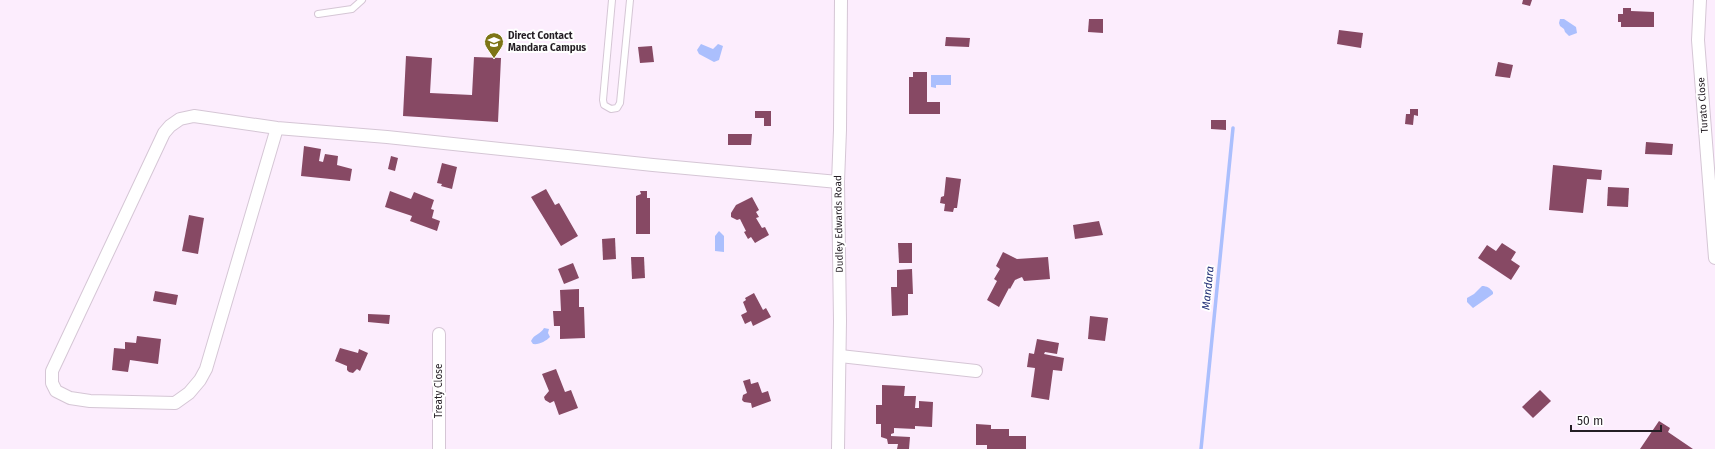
<svg xmlns="http://www.w3.org/2000/svg" width="1715" height="449" viewBox="0 0 1715 449" font-family="'Fira Sans',sans-serif">
	<style>
		.water { fill: #abbffd }
		.lines { fill: none; stroke-linecap: round; stroke-linejoin: round }
		.stream { stroke: #abbffd; stroke-width: 3.5 }
		.building { fill: #874964 }
		.lane-casing { stroke: #d5c6d5; stroke-width: 8 }
		.street-casing { stroke: #d5c6d5; stroke-width: 14 }
		.lane { stroke: #fff; stroke-width: 6 }
		.street { stroke: #fff; stroke-width: 12 }
		.labels { text-anchor: middle; dominant-baseline: central; stroke-width: 4; stroke-linejoin: round; paint-order: stroke }
		.poi-label { font-size: 10px; font-weight: bold; fill: #241e24; stroke: #fff; text-anchor: start }
		.street-label { font-size: 10px; fill: #241e24; stroke: #fff }
		.water-label { font-size: 11px; font-style: italic; fill: #233177; stroke: #fff }
	</style>
	<rect width="100%" height="100%" fill="#fcedfd"/>
	<g class="water">
		<polygon points="1560,19 1564,19 1576,27 1577,33 1569,36 1565,32 1564,29 1560,26 1559,23"/>
		<polygon points="701,44 713,49 718,44 723,46 719,60 714,62 699,54 697,50"/>
		<polygon points="931,75 951,75 951,85 936,85 936,88 931,87"/>
		<polygon points="719,231 724,236 724,252 715,251 715,236"/>
		<path d="M1482,286C1487,286 1490,288 1493,292V294L1473,308L1467,302V298L1474,294Z"/>
		<path d="M544,328L549,329L548,333L550,337C546,341 539,345 533,344L531,341C534,334 541,334 544,328Z"/>
	</g>
	<g class="lines">
		<polyline class="stream" points="1201,449 1233,128"/>
	</g>
	<g class="building">
		<polygon points="1523,0 1532,0 1530,6 1522,4"/>
		<polygon points="1623,8 1631,8 1631,11 1654,12 1654,27 1621,27 1621,22 1618,22 1618,14 1623,14"/>
		<polygon points="1089,19 1103,19 1103,33 1088,32"/>
		<polygon points="1339,30 1363,33 1361,48 1337,44"/>
		<polygon points="946,37 970,38 969,47 945,46"/>
		<polygon points="652,46 654,62 640,63 638,47"/>
		<polygon points="406,56 432,58 430,93 472,95 474,57 501,58 498,122 403,116"/>
		<polygon points="1498,62 1513,65 1510,78 1495,76"/>
		<polygon points="913,72 927,72 927,102 940,102 940,114 909,114 909,77 913,77"/>
		<polygon points="1410,109 1418,109 1418,116 1414,115 1413,125 1405,124 1406,114 1410,114"/>
		<polygon points="755,111 771,111 771,126 764,126 764,118 755,118"/>
		<polygon points="1211,120 1226,120 1226,130 1211,129"/>
		<polygon points="728,134 752,134 751,145 728,145"/>
		<polygon points="1646,142 1673,144 1672,155 1645,154"/>
		<polygon points="304,146 321,149 319,161 323,162 325,154 338,156 337,165 352,169 350,181 301,176"/>
		<polygon points="391,156 398,158 395,171 388,169"/>
		<polygon points="442,163 457,167 452,189 441,186 442,184 437,183"/>
		<polygon points="1553,165 1602,170 1601,180 1587,179 1583,213 1549,210"/>
		<polygon points="946,177 961,179 957,208 954,208 953,212 944,211 945,204 940,203 941,197 944,196"/>
		<polygon points="1608,187 1629,188 1628,207 1607,206"/>
		<polygon points="546,189 555,205 559,203 578,236 561,246 531,197"/>
		<polygon points="390,191 411,199 414,192 434,200 431,209 434,210 432,218 440,221 437,231 410,221 412,216 385,207"/>
		<polygon points="640,191 647,191 647,198 650,198 650,234 636,234 636,196 641,194"/>
		<polygon points="752,197 759,210 756,212 759,217 756,218 762,228 765,227 769,235 755,243 751,237 748,239 744,232 746,231 740,219 737,220 731,217 731,213 736,205"/>
		<polygon points="189,215 204,218 198,254 182,251"/>
		<polygon points="1099,221 1103,235 1075,239 1073,225"/>
		<polygon points="615,238 616,259 603,260 602,239"/>
		<polygon points="898,243 912,243 912,263 899,263"/>
		<polygon points="1502,243 1516,252 1511,260 1520,266 1511,280 1478,258 1487,245 1496,251"/>
		<polygon points="1003,252 1017,259 1048,257 1050,279 1024,281 1022,277 1015,280 1010,289 1009,288 999,307 987,300 997,281 994,279 1000,269 996,266"/>
		<polygon points="631,257 644,257 645,278 632,279"/>
		<polygon points="573,263 579,278 564,284 558,269"/>
		<polygon points="912,269 913,294 908,294 908,315 892,316 891,287 897,287 897,270"/>
		<polygon points="579,289 579,307 584,307 585,338 560,339 560,326 554,326 553,311 561,311 560,290"/>
		<polygon points="155,291 178,295 176,305 153,301"/>
		<polygon points="754,293 763,310 766,308 771,317 753,326 751,321 745,324 741,315 747,312 743,302 746,300 745,298"/>
		<polygon points="368,314 390,315 389,324 368,322"/>
		<polygon points="1090,316 1108,318 1105,341 1088,339"/>
		<polygon points="137,336 161,339 158,364 130,360 128,372 112,370 114,348 125,349 125,342 136,343"/>
		<polygon points="1037,339 1059,343 1057,354 1045,352 1044,354 1064,358 1062,371 1053,370 1049,400 1031,397 1035,368 1027,367 1029,353 1034,354"/>
		<polygon points="340,348 358,353 359,349 368,353 360,371 357,369 353,373 349,372 347,370 347,366 335,361"/>
		<polygon points="556,369 565,392 571,390 578,408 559,415 554,401 550,403 545,400 544,397 549,391 542,374"/>
		<polygon points="750,379 751,384 758,382 762,393 768,391 771,401 752,408 751,403 744,402 742,400 743,395 747,393 743,381"/>
		<polygon points="882,385 905,386 904,396 916,396 915,408 919,408 919,401 933,402 932,427 915,426 915,429 894,428 894,433 891,434 891,436 910,437 909,449 897,449 898,444 888,444 887,439 881,437 881,424 876,424 876,405 882,405"/>
		<polygon points="1540,390 1551,401 1533,418 1522,407"/>
		<polygon points="1659,421 1670,428 1668,432 1693,449 1640,449"/>
		<polygon points="976,424 991,425 991,429 1009,429 1009,436 1026,436 1026,449 987,449 987,445 976,445"/>
	</g>
	<g class="lines">
		<g class="lane-casing">
			<g id="lane">
				<polyline points="612,0 603,100 604,105 611,109 617,108 620,103 630,0"/>
				<polyline points="318,14 352,9 362,0"/>
			</g>
		</g>
		<g class="street-casing">
			<g id="street">
				<polyline points="1700,0 1698,40 1715,258"/>
				<polyline points="277,128 206,369 200,380 189,393 175,403 90,401 70,398 56,391 52,383 52,371 164,133 170,126 180,119 194,116 277,128 387,137 653,165 838,182"/>
				<polyline points="439,334 439,449"/>
				<polyline points="840,356 976,371"/>
				<polyline points="838,449 840,321 838,182 840,130 841,0"/>
			</g>
		</g>
		<use href="#lane" class="lane"/>
		<use href="#street" class="street"/>
	</g>
	<defs>
		<g id="school-pin" transform="scale(1)"><path d="M0 17L-7.5 6A9.5 9.5 0 1 1 7.5 6Z" fill="#7d7416" stroke="#fff"/><path d="M0-5L7-2L0 1L-7-2ZM-4 1L0 2.5L4 1V4Q0 6-4 4Z" fill="#fff"/></g>
	</defs>
	<g fill-rule="evenodd">
		<use href="#school-pin" x="494" y="42"/>
	</g>
	<g class="labels">
		<g class="poi-label">
			<text x="508" y="36">Direct Contact<tspan x="508" dy="12">Mandara Campus</tspan></text>
		</g>
		<g class="street-label">
			<text transform="translate(1703 105) rotate(-94)">Turato Close</text>
			<text transform="translate(839 224) rotate(-91)">Dudley Edwards Road</text>
			<text transform="translate(439 391) rotate(-90)">Treaty Close</text>
		</g>
		<g class="water-label">
			<text transform="translate(1208 288) rotate(-84)">Mandara</text>
		</g>
	</g>
	<path d="M1571 425v6h90v-6" fill="none" stroke="#241e24" stroke-width="2"/>
	<text x="1577" y="425" font-size="12" fill="#241e24" stroke="#ffffff" stroke-width="3" paint-order="stroke">50 m</text>
</svg>
